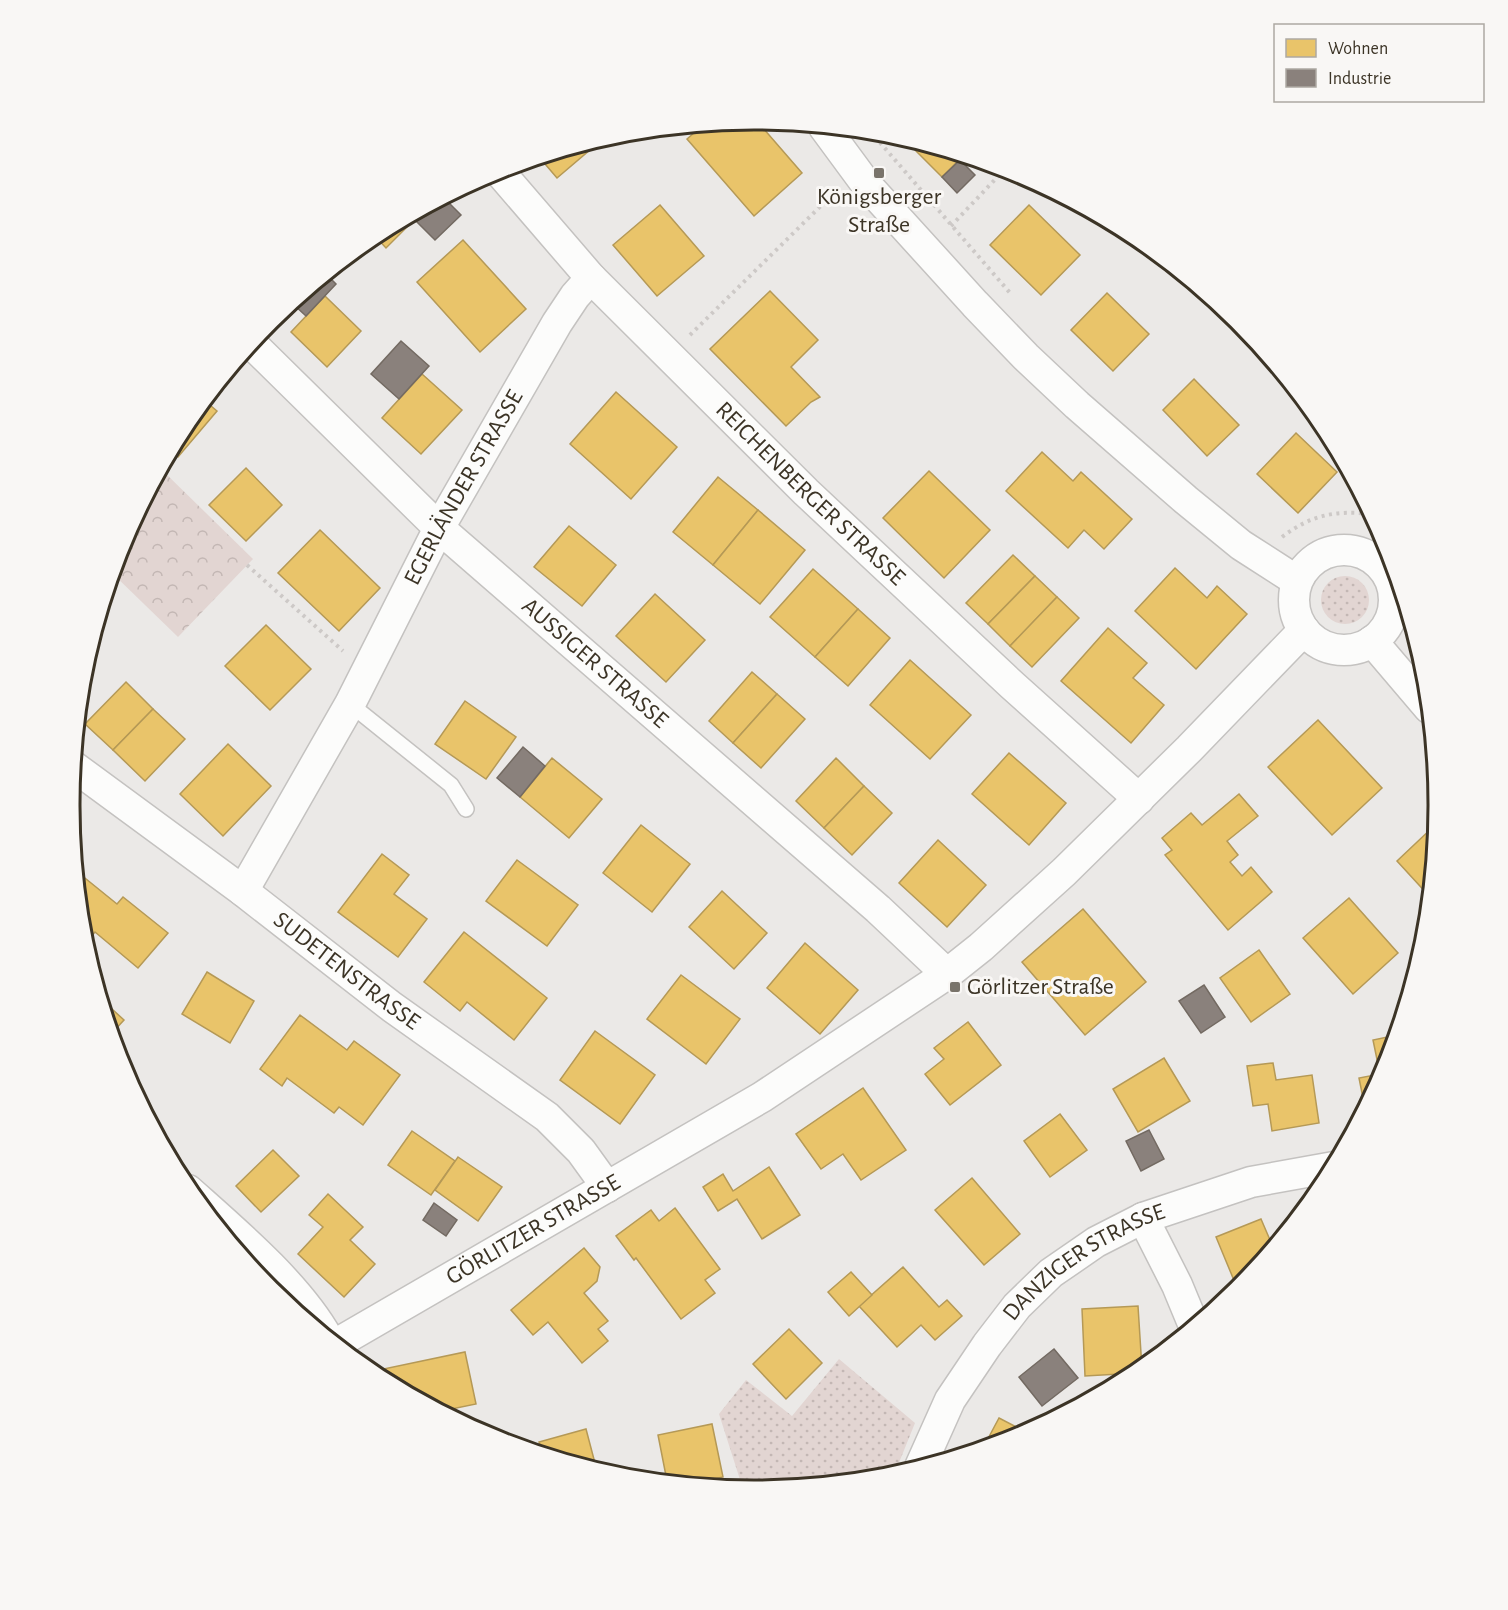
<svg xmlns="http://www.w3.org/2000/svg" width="1508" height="1610" viewBox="0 0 1508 1610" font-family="'Alegreya Sans',sans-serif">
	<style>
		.grass { fill: url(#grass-dots) }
		.park { fill: url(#park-crowns) }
		.homes { fill: #e9c46a; stroke: #b59956; stroke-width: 1.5 }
		.industry { fill: #8a817c; stroke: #736a62; stroke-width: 1.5 }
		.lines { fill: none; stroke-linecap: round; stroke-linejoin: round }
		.lane-casing { stroke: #c4c2c0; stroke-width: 18 }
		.street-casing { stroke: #c4c2c0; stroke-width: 33 }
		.path { stroke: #cdc9c7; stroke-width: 4; stroke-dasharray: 3 4.5; stroke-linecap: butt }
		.lane { stroke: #fcfcfb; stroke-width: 15 }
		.street { stroke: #fcfcfb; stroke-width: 30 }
		.poi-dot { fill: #79736a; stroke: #f9f7f5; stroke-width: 2 }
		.labels { text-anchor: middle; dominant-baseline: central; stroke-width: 6; stroke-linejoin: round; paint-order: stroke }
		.poi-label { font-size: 24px; fill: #3c3426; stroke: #f9f7f5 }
		.street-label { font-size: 24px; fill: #3c3426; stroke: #f9f7f5 }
		.rim { fill: none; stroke: #3c3426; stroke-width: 3 }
	</style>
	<defs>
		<pattern id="grass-dots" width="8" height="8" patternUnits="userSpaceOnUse" patternTransform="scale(1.5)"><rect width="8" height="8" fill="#e2d5d2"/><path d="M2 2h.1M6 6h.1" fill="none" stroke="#c3b7b4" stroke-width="1.8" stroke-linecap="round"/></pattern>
		<pattern id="park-crowns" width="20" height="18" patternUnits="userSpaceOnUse" patternTransform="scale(1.5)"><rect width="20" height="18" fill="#e2d5d2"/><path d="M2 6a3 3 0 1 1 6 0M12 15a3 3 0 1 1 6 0" fill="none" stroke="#c3b7b4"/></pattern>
	</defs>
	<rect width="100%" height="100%" fill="#ebe9e7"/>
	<g class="grass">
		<circle cx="1345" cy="600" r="24"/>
		<polygon points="839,1359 915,1423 894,1475 754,1490 743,1489 719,1414 746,1380 792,1416"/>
	</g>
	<polygon class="park" points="161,469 253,559 178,637 112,573 121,543"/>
	<g class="homes">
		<polygon points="756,120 802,173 754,216 687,139 703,125"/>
		<polygon points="902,137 963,156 942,177"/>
		<polygon points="596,140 598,143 557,178 540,158"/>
		<polygon points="660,205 704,256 657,296 613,245"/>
		<polygon points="1029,205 1080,255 1041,295 990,245"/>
		<polygon points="427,207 386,248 374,235"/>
		<polygon points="463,240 526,309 480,352 417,282"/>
		<polygon points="770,291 818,340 791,367 820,397 811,402 786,426 710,349"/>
		<polygon points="1107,293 1149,334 1113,371 1071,330"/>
		<polygon points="325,296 361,331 327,367 291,332"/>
		<polygon points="422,374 462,410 421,454 382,418"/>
		<polygon points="1194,379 1239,425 1207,456 1163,410"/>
		<polygon points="616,392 677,447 631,499 570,444"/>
		<polygon points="204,400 217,411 178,457 171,450 185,424"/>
		<polygon points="1296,433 1337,472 1298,513 1257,474"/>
		<polygon points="1042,452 1073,481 1081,472 1132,519 1104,549 1084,530 1068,548 1006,491"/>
		<polygon points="246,468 282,505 246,541 209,505"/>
		<polygon points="929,471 990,530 944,578 883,518"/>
		<polygon points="718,477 758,510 713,565 673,532"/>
		<polygon points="758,510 805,550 760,604 713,565"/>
		<polygon points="569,526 616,565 582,606 534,567"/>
		<polygon points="320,530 380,588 339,631 278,573"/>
		<polygon points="1013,555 1035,576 988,624 966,603"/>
		<polygon points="1175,568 1207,598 1217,586 1247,614 1196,669 1135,611"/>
		<polygon points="813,569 858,609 815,657 770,617"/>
		<polygon points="1035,576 1057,597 1010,646 988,624"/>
		<polygon points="655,594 705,640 666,682 616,636"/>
		<polygon points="1057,597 1079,618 1032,667 1010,646"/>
		<polygon points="858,609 890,638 848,686 815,657"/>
		<polygon points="266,625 311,669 270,710 225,666"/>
		<polygon points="1108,628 1147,663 1133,678 1164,705 1131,743 1061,681"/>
		<polygon points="86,658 92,663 82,674 82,671"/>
		<polygon points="910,660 971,715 930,759 870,705"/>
		<polygon points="752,672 777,694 733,743 709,721"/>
		<polygon points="126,682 153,709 113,750 85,724"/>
		<polygon points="777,694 805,719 761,768 733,743"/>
		<polygon points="465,701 516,737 486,779 435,744"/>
		<polygon points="153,709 185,739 145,781 113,750"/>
		<polygon points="1318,720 1382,788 1332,835 1268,767"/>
		<polygon points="228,744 271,786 223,836 180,794"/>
		<polygon points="1009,753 1066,803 1029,845 972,794"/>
		<polygon points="552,758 602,799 569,838 520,797"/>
		<polygon points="836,758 864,786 824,828 796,801"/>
		<polygon points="864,786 892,813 852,855 824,828"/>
		<polygon points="1239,794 1258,816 1227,841 1238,855 1230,862 1242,876 1251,867 1272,892 1228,930 1165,855 1172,850 1162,838 1191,813 1202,825"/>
		<polygon points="641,825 690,864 652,912 603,873"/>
		<polygon points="1434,826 1437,829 1430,897 1397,861"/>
		<polygon points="938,840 986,885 947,927 899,883"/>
		<polygon points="382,854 409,875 394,894 427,919 398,957 338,912"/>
		<polygon points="517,860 578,905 547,946 486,901"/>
		<polygon points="75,870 117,904 123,897 168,933 138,968 95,932 90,938 81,931"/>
		<polygon points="722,891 767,933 734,969 689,927"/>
		<polygon points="1349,898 1398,953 1353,994 1303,938"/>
		<polygon points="1083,909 1146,982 1085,1035 1022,962"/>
		<polygon points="464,932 547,998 514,1040 467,1002 460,1011 424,982"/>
		<polygon points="805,943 858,990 820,1034 767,988"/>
		<polygon points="1259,950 1290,994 1251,1022 1220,978"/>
		<polygon points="207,972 254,1001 230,1043 182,1014"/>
		<polygon points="681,975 740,1019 706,1064 647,1019"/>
		<polygon points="101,999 124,1020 111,1034"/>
		<polygon points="300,1015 347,1050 354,1041 400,1075 363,1125 339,1107 334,1113 287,1078 282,1086 260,1069"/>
		<polygon points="968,1022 1001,1065 950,1105 925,1074 944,1059 934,1048"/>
		<polygon points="595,1031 655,1075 620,1124 560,1080"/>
		<polygon points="1397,1035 1387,1067 1365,1108 1359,1078 1380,1074 1373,1040"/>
		<polygon points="1164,1058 1190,1101 1138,1132 1113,1089"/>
		<polygon points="1273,1063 1276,1080 1312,1075 1319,1123 1272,1131 1268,1104 1253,1106 1247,1066"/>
		<polygon points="863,1088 906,1150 861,1180 843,1154 821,1169 796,1134"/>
		<polygon points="1060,1114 1087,1150 1050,1177 1024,1141"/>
		<polygon points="412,1131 455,1161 431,1195 388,1165"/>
		<polygon points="273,1150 299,1176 261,1212 236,1186"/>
		<polygon points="458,1157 502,1187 478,1221 435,1190"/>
		<polygon points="769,1167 800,1215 762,1239 737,1199 718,1211 703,1187 723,1174 733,1191"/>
		<polygon points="972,1178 1020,1234 984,1265 935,1210"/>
		<polygon points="328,1194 363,1227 350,1240 375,1264 344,1297 298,1254 323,1227 309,1215"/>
		<polygon points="675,1208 720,1269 705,1280 715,1293 681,1319 636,1258 634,1260 616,1236 651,1210 659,1221"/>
		<polygon points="1261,1219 1273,1247 1238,1290 1216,1237"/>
		<polygon points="584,1248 600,1267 597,1281 584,1293 608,1321 598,1329 608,1341 582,1363 548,1322 533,1335 511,1310"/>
		<polygon points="903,1267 939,1307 947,1300 962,1316 935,1340 921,1325 897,1347 859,1306"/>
		<polygon points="851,1272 872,1295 849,1316 828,1292"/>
		<polygon points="1138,1306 1142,1369 1137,1373 1085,1376 1082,1309"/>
		<polygon points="789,1329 822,1363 786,1399 753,1364"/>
		<polygon points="465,1352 476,1404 442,1411 375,1375 374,1371"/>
		<polygon points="999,1418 1026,1432 1016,1438 983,1448"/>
		<polygon points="712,1424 723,1477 690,1484 667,1481 658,1435"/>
		<polygon points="586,1429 596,1467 592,1468 543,1453 539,1442"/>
	</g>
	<g class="industry">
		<polygon points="960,160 975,175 957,193 942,177"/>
		<polygon points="444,198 461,215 435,240 414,219 427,207"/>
		<polygon points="326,274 336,284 306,316 292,303"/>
		<polygon points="401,341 429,366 399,399 371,374"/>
		<polygon points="523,747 545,766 520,797 497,778"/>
		<polygon points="1204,985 1225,1017 1201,1033 1179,1001"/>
		<polygon points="118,1051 130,1060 123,1070 117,1053"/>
		<polygon points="1149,1130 1164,1159 1141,1171 1126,1141"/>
		<polygon points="434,1203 457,1220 446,1236 423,1220"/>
		<polygon points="1054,1349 1078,1378 1042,1406 1019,1377"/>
	</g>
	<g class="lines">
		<g class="lane-casing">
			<g id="lane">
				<polyline points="1392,612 1409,615"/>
				<polyline points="350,704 451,785 466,809"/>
			</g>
		</g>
		<g class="street-casing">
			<g id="street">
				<polyline points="824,127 866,184 975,304 1026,357 1077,405 1186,500 1241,545 1297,581"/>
				<path id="s1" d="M498,170L591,278L806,492L1012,685L1139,799"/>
				<path id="s2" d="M251,343L439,528L878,909L947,974"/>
				<circle cx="1344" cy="600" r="50"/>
				<polyline points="1372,641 1429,708"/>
				<path id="s3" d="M73,766L243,891L392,1007L547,1117L581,1151L607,1187"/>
				<path id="s4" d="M243,891L350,704L439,528L557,323L575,296L591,278"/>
				<path d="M188,1190C234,1231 297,1284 327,1337"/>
				<polyline points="1143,1218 1177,1285 1194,1326"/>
				<path id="s5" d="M336,1344L762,1097L947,974L981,947L1064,872L1189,749L1304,630"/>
				<path id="s6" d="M920,1467L950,1400L987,1345L1017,1306L1051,1273L1096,1242L1143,1218L1251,1182L1334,1167"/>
			</g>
		</g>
		<g class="path">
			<polyline points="870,131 1011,294"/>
			<polyline points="951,226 1005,169"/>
			<polyline points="690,335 836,191"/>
			<path d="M1282,537C1311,515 1335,510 1371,514"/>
			<polyline points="247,565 343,651"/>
		</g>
		<use href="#lane" class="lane"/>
		<use href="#street" class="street"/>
	</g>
	<g class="poi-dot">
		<rect x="873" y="167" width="12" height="12" rx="3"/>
		<rect x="949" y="981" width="12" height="12" rx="3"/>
	</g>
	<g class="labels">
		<g class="poi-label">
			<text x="879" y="197">Königsberger<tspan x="879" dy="28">Straße</tspan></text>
			<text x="967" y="987" text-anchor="start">Görlitzer Straße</text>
		</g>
		<g class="street-label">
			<text stroke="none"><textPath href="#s4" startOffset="460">EGERLÄNDER STRASSE</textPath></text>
			<text stroke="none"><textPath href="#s1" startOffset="450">REICHENBERGER STRASSE</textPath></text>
			<text stroke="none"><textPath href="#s2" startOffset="470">AUSSIGER STRASSE</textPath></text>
			<text stroke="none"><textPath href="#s3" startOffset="342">SUDETENSTRASSE</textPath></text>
			<text stroke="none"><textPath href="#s5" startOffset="228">GÖRLITZER STRASSE</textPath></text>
			<text stroke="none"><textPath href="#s6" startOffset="270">DANZIGER STRASSE</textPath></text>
		</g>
	</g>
	<path d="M0 0H1508V1610H0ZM754 130H754A674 674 0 0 1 1428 804V806A674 674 0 0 1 754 1480H754A674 674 0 0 1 80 806V804A674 674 0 0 1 754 130Z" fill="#f9f7f5" fill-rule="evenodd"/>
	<path class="rim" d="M754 130H754A674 674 0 0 1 1428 804V806A674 674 0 0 1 754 1480H754A674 674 0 0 1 80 806V804A674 674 0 0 1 754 130Z"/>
	<rect x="1274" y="24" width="210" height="78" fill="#f9f7f5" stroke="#ada9a2" stroke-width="1.5"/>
	<rect x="1286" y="39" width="30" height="18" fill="#e9c46a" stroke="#ada9a2" stroke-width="1.5"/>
	<text x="1328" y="54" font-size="18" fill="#3c3426">Wohnen</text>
	<rect x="1286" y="69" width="30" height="18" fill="#8a817c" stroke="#ada9a2" stroke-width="1.5"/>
	<text x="1328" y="84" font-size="18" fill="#3c3426">Industrie</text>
</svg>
